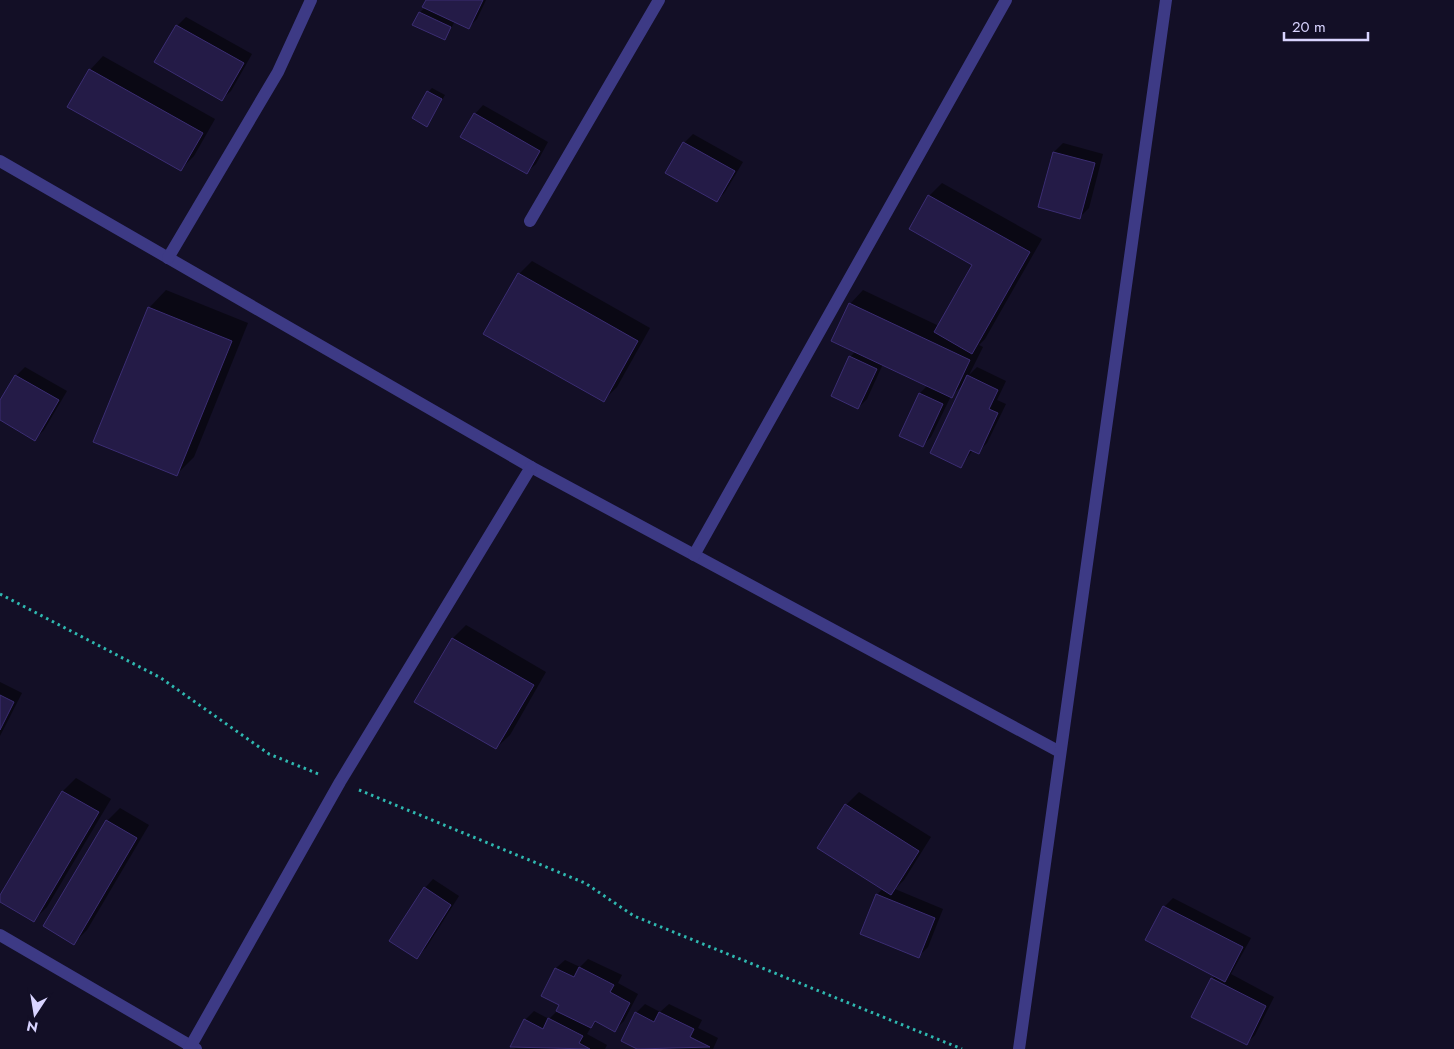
<svg xmlns="http://www.w3.org/2000/svg" width="1454" height="1049" viewBox="0 0 1454 1049" font-family="Jost,sans-serif">
	<style>
		.shadow { fill: #0007 }
		.building { fill: #241b47; stroke: #3b2d73 }
		.lines { fill: none; stroke-linecap: round; stroke-linejoin: round }
		.path { stroke: #2fb8b0; stroke-width: 3; stroke-dasharray: 2.5 4; stroke-linecap: butt }
		.street { stroke: #3d3a85; stroke-width: 12 }
	</style>
	<rect width="100%" height="100%" fill="#130f26"/>
	<g class="shadow">
		<polygon points="427,0 486,0 477,19 469,27 455,21 445,39 420,12 426,7"/>
		<polygon points="186,17 252,54 231,91 222,99 177,26"/>
		<polygon points="103,56 215,119 194,156 181,169 90,70"/>
		<polygon points="432,88 445,95 427,125 428,92"/>
		<polygon points="483,105 548,142 536,164 527,172 475,114"/>
		<polygon points="693,134 743,162 725,192 717,201 684,143"/>
		<polygon points="1063,143 1103,154 1089,208 1080,217 1054,152"/>
		<polygon points="942,183 1042,239 985,339 979,345 983,347 969,375 977,367 1006,381 997,400 1006,404 987,443 978,452 973,450 961,466 964,384 951,396 931,437 922,446 900,436 920,393 928,385 883,364 867,399 858,408 850,357 856,351 850,304 863,290 939,326 974,264 929,196"/>
		<polygon points="532,261 650,328 617,387 604,400 519,274"/>
		<polygon points="166,290 248,323 194,457 177,474 149,308"/>
		<polygon points="25,367 67,391 44,430 35,439 0,419 0,402 16,376"/>
		<polygon points="466,625 546,672 510,735 496,748 453,638"/>
		<polygon points="0,682 22,693 0,736"/>
		<polygon points="76,778 111,799 47,907 34,920 0,900 0,898 63,791"/>
		<polygon points="859,792 931,837 904,880 895,889 943,909 928,947 919,956 877,895 883,888 846,805"/>
		<polygon points="120,808 149,825 87,930 74,943 107,821"/>
		<polygon points="433,879 459,896 426,948 417,957 425,888"/>
		<polygon points="1173,898 1251,938 1231,974 1274,997 1255,1035 1246,1044 1192,1016 1215,975 1147,939 1164,907"/>
		<polygon points="588,959 622,975 618,983 638,994 624,1021 615,1030 597,1021 591,1027 587,1034 607,1045 605,1049 516,1049 511,1047 525,1020 534,1011 549,1019 558,1010 561,1005 556,968 565,960 580,967"/>
		<polygon points="645,1004 660,1012 669,1004 702,1020 698,1028 718,1038 713,1049 640,1049 623,1040 636,1013"/>
	</g>
	<g class="building">
		<polygon points="426,0 483,0 469,29 422,7"/>
		<polygon points="419,12 451,27 445,40 412,25"/>
		<polygon points="176,25 244,63 222,101 154,62"/>
		<polygon points="89,69 203,133 181,171 67,107"/>
		<polygon points="427,91 442,99 427,127 412,118"/>
		<polygon points="474,113 540,151 527,174 460,137"/>
		<polygon points="683,142 735,171 717,202 665,173"/>
		<polygon points="1053,152 1095,163 1080,219 1038,207"/>
		<polygon points="928,195 1030,252 972,354 934,332 972,265 909,229"/>
		<polygon points="518,273 638,341 604,402 483,334"/>
		<polygon points="849,303 970,360 952,398 831,341"/>
		<polygon points="148,307 232,341 177,476 93,442"/>
		<polygon points="849,356 877,369 858,409 831,396"/>
		<polygon points="15,375 59,400 35,441 0,420 0,400"/>
		<polygon points="967,375 998,390 989,409 998,413 979,454 970,450 961,468 930,453"/>
		<polygon points="919,393 943,404 923,447 899,436"/>
		<polygon points="452,638 534,685 496,749 414,702"/>
		<polygon points="0,695 14,702 0,730"/>
		<polygon points="62,791 99,812 34,922 0,902 0,895"/>
		<polygon points="845,804 919,851 891,895 817,848"/>
		<polygon points="106,820 137,838 74,945 43,926"/>
		<polygon points="424,887 451,905 417,959 389,941"/>
		<polygon points="876,894 935,918 919,958 860,934"/>
		<polygon points="1163,906 1243,947 1225,982 1145,940"/>
		<polygon points="579,967 614,985 610,992 630,1003 615,1032 595,1021 591,1028 556,1011 559,1005 541,996 555,968 574,977"/>
		<polygon points="1211,978 1266,1006 1247,1045 1191,1017"/>
		<polygon points="635,1012 654,1022 659,1012 694,1029 690,1037 710,1047 637,1049 621,1041"/>
		<polygon points="548,1018 583,1036 579,1043 590,1049 510,1047 524,1019 543,1029"/>
	</g>
	<g class="lines">
		<g class="path">
			<polyline points="0,594 161,678 269,754 321,775"/>
			<polyline points="359,790 585,883 634,916 962,1049"/>
		</g>
		<g class="street">
			<polyline points="0,161 531,467 1060,752"/>
			<polyline points="530,221 659,0"/>
			<polyline points="168,258 278,72 311,0"/>
			<polyline points="694,555 1006,0"/>
			<polyline points="0,935 196,1049"/>
			<polyline points="189,1049 340,782 531,467"/>
			<polyline points="1019,1049 1166,0"/>
		</g>
	</g>
	<g transform="translate(35 1014) rotate(192)" stroke="#130f26" stroke-width="4" paint-order="stroke">
	<path d="M0-4L9 19L0 12L-9 19Z" fill="#d9d4ff"/>
	<text y="-8" font-size="14" font-weight="bold" text-anchor="middle" fill="#d9d4ff">N</text>
	</g>
	<path d="M1284 32v8h84v-8" fill="none" stroke="#d9d4ff" stroke-width="2.5"/>
	<text x="1292" y="32" font-size="15" fill="#d9d4ff" stroke="#130f26" stroke-width="4" paint-order="stroke">20 m</text>
</svg>
